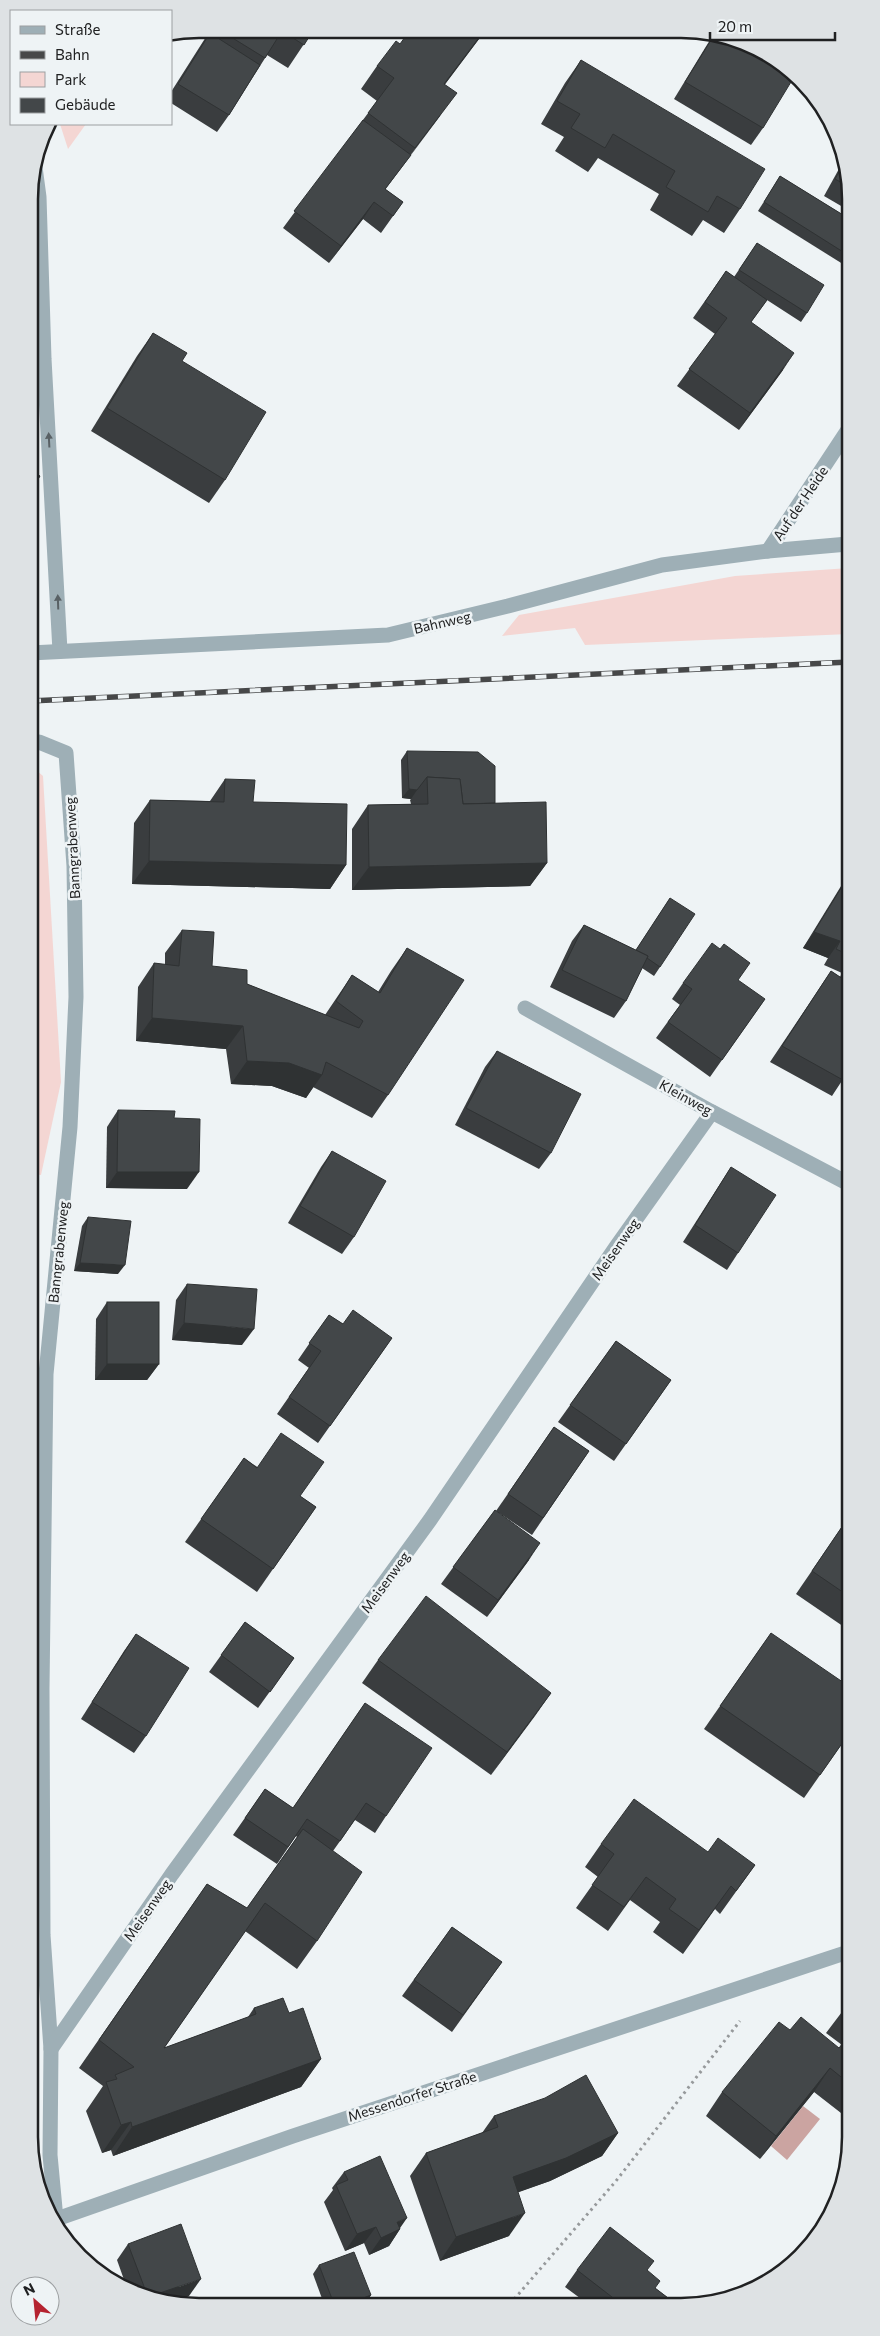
<svg xmlns="http://www.w3.org/2000/svg" width="880" height="2336" viewBox="0 0 880 2336" font-family="Commissioner,sans-serif">
	<style>
		.green { fill: #f4d6d3 }
		.water { fill: #cba4a1 }
		.lines { fill: none; stroke-linecap: round; stroke-linejoin: round }
		.path { stroke: #96999b; stroke-width: 3; stroke-dasharray: 2.5 4; stroke-linecap: butt }
		.minor { stroke: #9eafb6; stroke-width: 15 }
		.rail-casing { stroke: #474849; stroke-width: 5.5 }
		.rail { stroke: #eef3f5; stroke-width: 4; stroke-dasharray: 11; stroke-linecap: butt }
		.wall { fill: #3a3d3f }
		.shaded-wall { fill: #2f3233 }
		.building { fill: #434749; stroke: #2f3233 }
		.oneway { fill: #596165 }
		.labels { text-anchor: middle; dominant-baseline: central; stroke-width: 5; stroke-linejoin: round; paint-order: stroke }
		.street-label { font-size: 14px; fill: #202122; stroke: #eef3f5 }
		.rim { fill: none; stroke: #202122; stroke-width: 2.5 }
	</style>
	<rect width="100%" height="100%" fill="#eef3f5"/>
	<g class="green">
		<polygon points="60,124 86,124 68,149"/>
		<polygon points="849,568 849,634 585,645 575,628 502,636 519,615 735,576"/>
		<polygon points="30,765 43,776 61,1082 41,1175 31,1174"/>
	</g>
	<polygon class="water" points="803,2106 820,2119 787,2160 771,2146"/>
	<g class="lines">
		<polyline class="path" points="510,2304 616,2181 740,2021"/>
		<g class="minor">
			<polyline points="35,167 39,197 44,359 60,651"/>
			<polyline points="768,551 848,430"/>
			<polyline points="30,653 388,635 508,606 662,565 768,551 848,544"/>
			<polyline points="39,742 66,753 74,866 76,997 70,1127 46,1374 42,1689 43,1935 51,2049 50,2155 57,2230"/>
			<polyline points="525,1008 712,1112 849,1184"/>
			<polyline points="51,2049 172,1874 430,1520 616,1247 712,1112"/>
			<polyline points="51,2221 293,2136 851,1951"/>
		</g>
		<g class="rail-casing">
			<polyline id="rail" points="30,701 849,662"/>
		</g>
		<use href="#rail" class="rail"/>
	</g>
	<g class="wall">
		<polygon points="211,29 314,29 288,68 267,55 229,115 217,132 171,103 171,92"/>
		<polygon points="485,31 445,84 440,116 385,189 403,202 381,233 363,219 329,263 283,228 377,101 361,89 377,66 400,44"/>
		<polygon points="715,32 763,128 751,145 674,99 705,48"/>
		<polygon points="581,60 740,209 724,233 703,220 692,236 650,210 659,194 598,158 588,172 555,151 564,137 541,124 565,83"/>
		<polygon points="845,158 848,165 848,210 824,196"/>
		<polygon points="780,176 848,218 848,263 846,266 758,211"/>
		<polygon points="757,243 807,313 801,322 767,300 751,322 783,370 739,430 677,386 715,334 693,318 726,271 734,277"/>
		<polygon points="153,333 182,361 225,480 209,503 91,431 137,356"/>
		<polygon points="407,751 495,803 547,863 530,886 352,890 352,829 368,805 411,804 410,800 411,799 402,798 401,760"/>
		<polygon points="225,779 253,802 346,865 330,889 132,884 134,823 150,800 210,801"/>
		<polygon points="849,873 849,1070 832,1096 770,1062 831,971 840,977 842,973 824,965 828,958 803,948"/>
		<polygon points="670,898 660,967 654,976 642,968 626,1001 614,1018 550,987 572,941 584,925 636,950"/>
		<polygon points="182,930 212,966 247,984 325,1015 352,975 378,992 391,971 407,948 388,1095 372,1118 313,1087 306,1098 272,1086 231,1084 226,1049 136,1041 138,987 154,963 165,965 165,953"/>
		<polygon points="683,983 765,999 710,1077 656,1038 680,1005 672,999"/>
		<polygon points="497,1051 551,1153 539,1169 455,1125 485,1067"/>
		<polygon points="118,1110 187,1189 106,1188 107,1127"/>
		<polygon points="332,1151 354,1237 342,1254 288,1223 321,1167"/>
		<polygon points="731,1167 738,1253 727,1270 683,1242 720,1184"/>
		<polygon points="88,1217 118,1274 74,1271 82,1226"/>
		<polygon points="187,1284 242,1345 172,1340 176,1300"/>
		<polygon points="107,1302 159,1364 147,1380 95,1380 96,1319"/>
		<polygon points="329,1315 343,1324 392,1338 318,1443 277,1414 309,1368 298,1360"/>
		<polygon points="616,1341 671,1380 614,1461 558,1422"/>
		<polygon points="554,1427 589,1451 532,1535 496,1511"/>
		<polygon points="244,1458 316,1507 257,1592 185,1542"/>
		<polygon points="495,1510 529,1560 487,1617 441,1584"/>
		<polygon points="850,1515 850,1631 796,1594"/>
		<polygon points="245,1622 294,1658 258,1708 209,1672"/>
		<polygon points="771,1633 850,1732 804,1798 704,1729"/>
		<polygon points="136,1634 146,1736 134,1753 81,1719 124,1651"/>
		<polygon points="378,1660 551,1693 491,1775 362,1683"/>
		<polygon points="365,1703 386,1816 375,1833 355,1820 333,1851 317,1941 297,1969 245,1931 164,2048 248,2017 254,2008 289,2013 321,2059 301,2087 113,2156 111,2150 102,2153 86,2111 103,2086 79,2068 207,1884 247,1908 297,1837 296,1836 277,1864 233,1835 265,1789 293,1808"/>
		<polygon points="601,1844 708,1852 755,1865 720,1914 715,1909 683,1954 653,1932 660,1922 630,1900 608,1931 576,1908 598,1877 585,1867"/>
		<polygon points="452,1927 502,1962 452,2032 402,1996"/>
		<polygon points="851,2000 851,2100 841,2113 814,2092 760,2159 706,2116 722,2092 790,2030 839,2048 842,2045 826,2033"/>
		<polygon points="494,2116 618,2133 602,2156 550,2181 518,2192 509,2236 440,2261 410,2176 426,2153 482,2133"/>
		<polygon points="344,2172 400,2228 400,2229 389,2246 369,2255 364,2243 345,2251 324,2202 333,2190 332,2188"/>
		<polygon points="128,2244 189,2296 165,2304 128,2291 117,2260"/>
		<polygon points="319,2265 371,2295 365,2304 324,2304 313,2274"/>
		<polygon points="577,2270 648,2271 655,2288 676,2304 588,2304 565,2287"/>
	</g>
	<g class="shaded-wall">
		<polygon points="484,31 485,31 428,107 444,84"/>
		<polygon points="457,93 440,116 373,206 385,189"/>
		<polygon points="374,202 363,219 329,263 341,246"/>
		<polygon points="794,353 783,370 739,430 750,413"/>
		<polygon points="409,789 417,790 411,799 402,798"/>
		<polygon points="149,861 346,865 330,889 132,884"/>
		<polygon points="547,863 530,886 352,890 369,867"/>
		<polygon points="814,932 840,941 828,958 803,948"/>
		<polygon points="152,1018 243,1026 226,1049 136,1041"/>
		<polygon points="247,1061 289,1063 322,1075 306,1098 272,1086 231,1084"/>
		<polygon points="117,1172 199,1172 187,1189 106,1188"/>
		<polygon points="80,1263 125,1265 118,1274 74,1271"/>
		<polygon points="184,1323 254,1329 242,1345 172,1340"/>
		<polygon points="107,1364 159,1364 147,1380 95,1380"/>
		<polygon points="540,1543 529,1560 487,1617 498,1600"/>
		<polygon points="551,1693 535,1716 491,1775 507,1752"/>
		<polygon points="321,2059 301,2087 113,2156 132,2127"/>
		<polygon points="830,2068 814,2092 760,2159 776,2136"/>
		<polygon points="851,2098 851,2100 841,2113"/>
		<polygon points="131,2122 111,2150 102,2153 121,2125"/>
		<polygon points="618,2133 602,2156 550,2181 497,2200 513,2177"/>
		<polygon points="525,2213 509,2236 440,2261 456,2237"/>
		<polygon points="407,2218 398,2231 400,2229 389,2246 369,2255 381,2238 397,2222"/>
		<polygon points="376,2227 364,2243 345,2251 357,2234"/>
		<polygon points="201,2279 189,2296 165,2304 147,2298"/>
		<polygon points="371,2295 365,2304 348,2304"/>
	</g>
	<g class="building">
		<polygon points="218,29 314,29 304,45 282,31 265,58"/>
		<polygon points="410,30 484,31 444,84 457,93 415,148 368,113 394,78 377,66 396,41 400,44"/>
		<polygon points="716,32 722,35 794,77 763,128 685,82"/>
		<polygon points="210,33 260,65 229,115 178,84"/>
		<polygon points="581,60 765,169 740,209 717,196 708,212 666,187 675,171 613,134 605,148 571,128 580,114 557,101"/>
		<polygon points="363,120 411,155 385,189 403,202 393,216 374,202 341,246 294,211"/>
		<polygon points="846,160 848,165 848,186 835,179"/>
		<polygon points="780,176 848,218 848,255 764,202"/>
		<polygon points="757,243 824,285 807,313 739,270"/>
		<polygon points="726,271 767,300 751,322 794,353 750,413 689,369 727,318 705,302"/>
		<polygon points="153,333 187,353 182,361 266,412 225,480 107,408"/>
		<polygon points="30,470 40,476 30,493"/>
		<polygon points="407,751 478,752 495,766 495,803 463,804 460,779 427,777 417,790 409,789"/>
		<polygon points="427,777 460,779 463,804 546,802 547,863 369,867 368,805 428,804"/>
		<polygon points="225,779 255,780 253,802 347,804 346,865 149,861 150,800 224,802"/>
		<polygon points="849,875 849,955 836,949 840,941 814,932"/>
		<polygon points="670,898 695,914 660,967 647,958 648,956 636,950"/>
		<polygon points="584,925 648,956 626,1001 562,970"/>
		<polygon points="182,930 214,932 212,966 247,970 247,984 359,1028 363,1021 336,1001 352,975 380,993 407,948 464,980 388,1095 326,1062 322,1075 289,1063 247,1061 243,1026 152,1018 154,963 179,966"/>
		<polygon points="712,943 720,949 724,944 750,963 738,980 765,999 722,1060 668,1022 692,989 683,983"/>
		<polygon points="848,965 849,966 849,983 842,978"/>
		<polygon points="831,971 849,983 849,1070 843,1080 782,1046"/>
		<polygon points="497,1051 581,1094 551,1153 466,1108"/>
		<polygon points="118,1110 175,1111 174,1118 200,1119 199,1172 117,1172"/>
		<polygon points="332,1151 386,1181 354,1237 300,1206"/>
		<polygon points="731,1167 776,1195 738,1253 695,1225"/>
		<polygon points="88,1217 131,1221 125,1265 80,1263"/>
		<polygon points="187,1284 257,1289 254,1329 184,1323"/>
		<rect x="107" y="1302" width="52" height="62"/>
		<polygon points="353,1310 392,1338 330,1426 289,1397 321,1351 309,1343 329,1315 343,1324"/>
		<polygon points="616,1341 671,1380 626,1444 570,1405"/>
		<polygon points="554,1427 589,1451 543,1518 508,1494"/>
		<polygon points="281,1433 324,1462 300,1496 316,1507 273,1569 201,1519 244,1458 257,1468"/>
		<polygon points="495,1510 540,1543 498,1600 453,1567"/>
		<polygon points="850,1515 850,1597 812,1571"/>
		<polygon points="426,1596 551,1693 507,1752 378,1660"/>
		<polygon points="245,1622 294,1658 270,1692 221,1655"/>
		<polygon points="771,1633 850,1687 850,1732 820,1775 720,1706"/>
		<polygon points="136,1634 189,1668 146,1736 92,1702"/>
		<polygon points="365,1703 432,1748 386,1816 366,1803 340,1841 307,1819 288,1847 245,1818 265,1789 293,1808"/>
		<polygon points="634,1799 708,1852 718,1838 755,1865 736,1891 731,1886 699,1930 669,1909 676,1899 646,1877 624,1907 592,1885 614,1854 601,1844"/>
		<polygon points="303,1829 362,1872 317,1941 265,1903 164,2048 256,2014 254,2008 283,1998 289,2013 303,2008 321,2059 132,2127 131,2122 121,2125 106,2082 117,2079 115,2075 134,2067 99,2040 207,1884 247,1908"/>
		<polygon points="452,1927 502,1962 463,2015 414,1980"/>
		<polygon points="851,2000 851,2016 843,2010"/>
		<polygon points="801,2017 839,2048 851,2033 851,2085 830,2068 776,2136 722,2092 779,2022 790,2030"/>
		<polygon points="586,2075 618,2133 566,2158 513,2177 525,2213 456,2237 426,2153 498,2127 494,2116 545,2098"/>
		<polygon points="380,2156 407,2218 397,2222 400,2229 381,2238 376,2227 357,2234 336,2185 348,2180 344,2172"/>
		<polygon points="181,2224 201,2279 148,2297 128,2244"/>
		<polygon points="610,2227 654,2261 647,2270 660,2281 655,2288 676,2304 621,2304 577,2270"/>
		<polygon points="354,2252 371,2295 348,2304 334,2304 319,2265"/>
	</g>
	<defs><path id="oneway-solid" d="M-6-.8H1V-3.2L6.5 0L1 3.2V.8H-6Z" transform="scale(1.25)"/></defs>
	<g class="oneway">
		<use href="#oneway-solid" transform="translate(49 440) rotate(-93)"/>
		<use href="#oneway-solid" transform="translate(58 602) rotate(-92)"/>
	</g>
	<g class="labels">
		<g class="street-label">
			<text transform="translate(800 503) rotate(-56)">Auf der Heide</text>
			<text transform="translate(442 622) rotate(-13)">Bahnweg</text>
			<text transform="translate(72 848) rotate(-93)">Banngrabenweg</text>
			<text transform="translate(686 1097) rotate(29)">Kleinweg</text>
			<text transform="translate(615 1249) rotate(-55)">Meisenweg</text>
			<text transform="translate(58 1252) rotate(-84)">Banngrabenweg</text>
			<text transform="translate(385 1582) rotate(-54)">Meisenweg</text>
			<text transform="translate(147 1910) rotate(-55)">Meisenweg</text>
			<text transform="translate(412 2096) rotate(-18)">Messendorfer Straße</text>
		</g>
	</g>
	<path d="M0 0H880V2336H0ZM199 38H681A161 161 0 0 1 842 199V2137A161 161 0 0 1 681 2298H199A161 161 0 0 1 38 2137V199A161 161 0 0 1 199 38Z" fill="#dee2e4" fill-rule="evenodd"/>
	<path class="rim" d="M199 38H681A161 161 0 0 1 842 199V2137A161 161 0 0 1 681 2298H199A161 161 0 0 1 38 2137V199A161 161 0 0 1 199 38Z"/>
	<rect x="10" y="10" width="162" height="115" fill="#eef3f5" stroke="#9c9fa1"/>
	<rect x="20" y="26" width="25" height="8" fill="#9eafb6" stroke="#9c9fa1"/>
	<text x="55" y="35" font-size="15" fill="#202122">Straße</text>
	<rect x="20" y="51" width="25" height="8" fill="#474849" stroke="#9c9fa1"/>
	<text x="55" y="60" font-size="15" fill="#202122">Bahn</text>
	<rect x="20" y="72" width="25" height="15" fill="#f4d6d3" stroke="#9c9fa1"/>
	<text x="55" y="85" font-size="15" fill="#202122">Park</text>
	<rect x="20" y="98" width="25" height="15" fill="#434749" stroke="#9c9fa1"/>
	<text x="55" y="110" font-size="15" fill="#202122">Gebäude</text>
	<g transform="translate(35 2301) rotate(333)"><circle r="24" fill="#eef3f5" stroke="#9c9fa1"/>
	<path d="M0-4L9 19L0 12L-9 19Z" fill="#b52330"/>
	<text y="-8" font-size="14" font-weight="bold" text-anchor="middle" fill="#202122">N</text>
	</g>
	<path d="M710 32v8h125v-8" fill="none" stroke="#202122" stroke-width="2.5"/>
	<text x="718" y="32" font-size="15" fill="#202122" stroke="#eef3f5" stroke-width="4" paint-order="stroke">20 m</text>
</svg>
